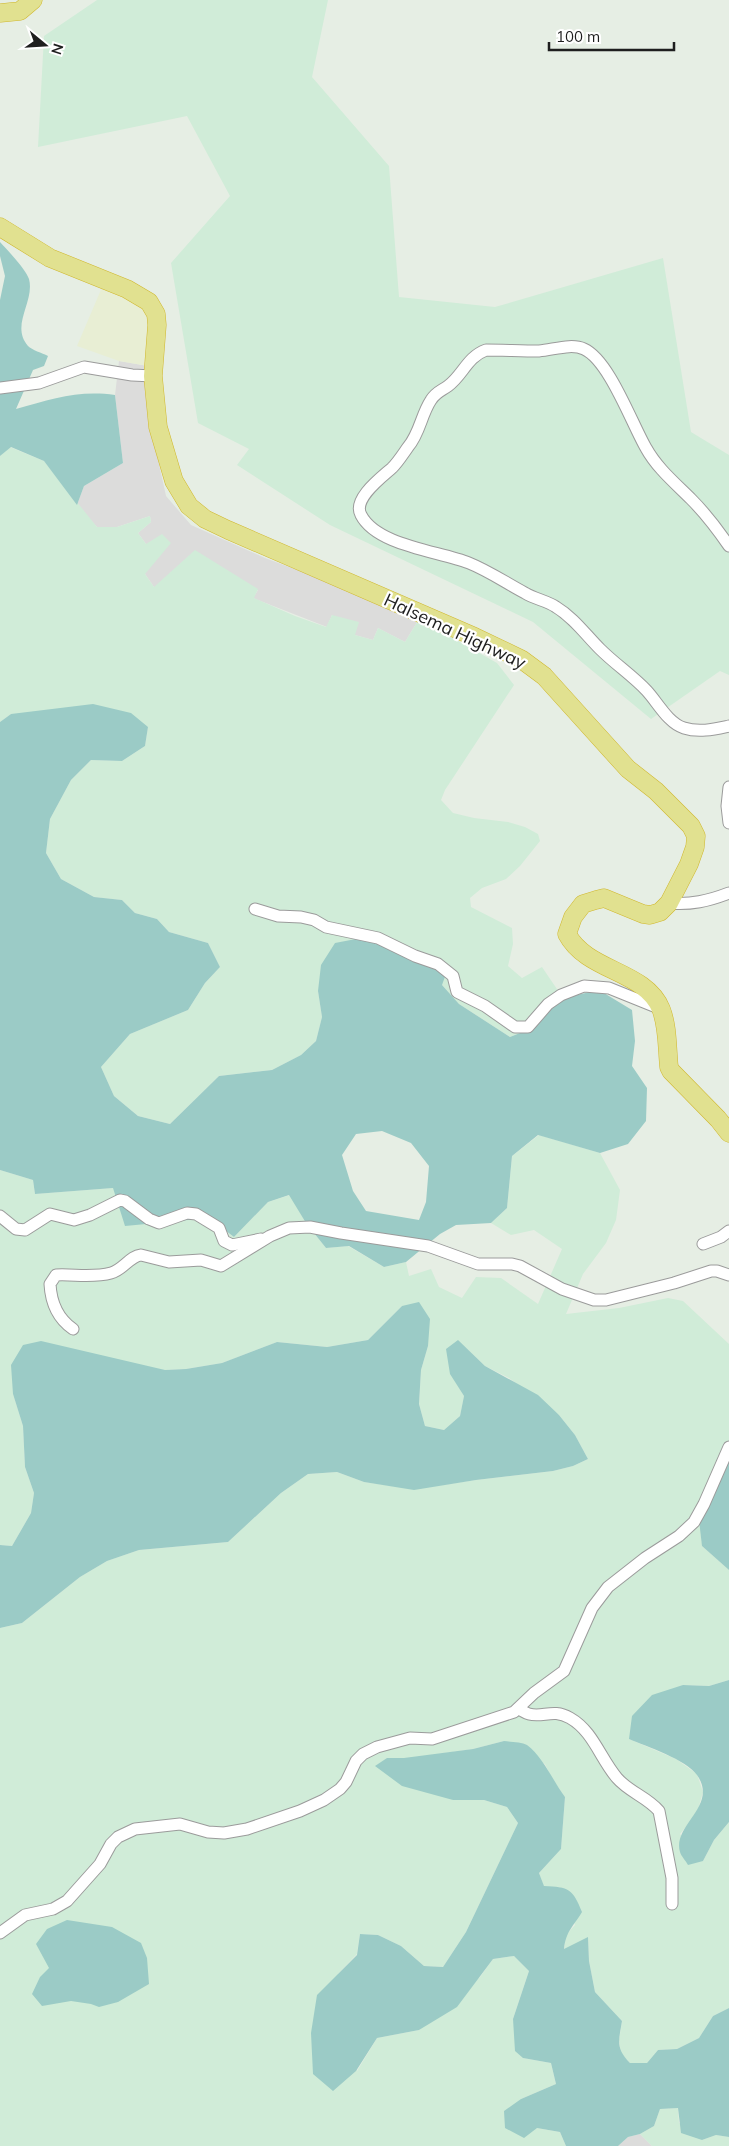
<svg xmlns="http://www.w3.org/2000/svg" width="729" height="2146" viewBox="0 0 729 2146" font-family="Mulish,sans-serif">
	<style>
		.residential { fill: #dcdcdb }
		.commercial { fill: #e8eed4 }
		.farmland { fill: #d0ecd8 }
		.forest { fill: #9bcbc6; fill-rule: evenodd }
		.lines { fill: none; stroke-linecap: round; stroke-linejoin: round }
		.minor-casing { stroke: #9b9b9b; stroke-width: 13 }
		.highway-casing { stroke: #d0b72e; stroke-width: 19 }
		.minor { stroke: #fff; stroke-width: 11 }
		.highway { stroke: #e1e190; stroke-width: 18 }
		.labels { text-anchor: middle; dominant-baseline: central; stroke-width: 4.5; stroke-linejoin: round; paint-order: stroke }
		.street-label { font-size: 18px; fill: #1e1e1e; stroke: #fff }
	</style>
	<rect width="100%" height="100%" fill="#e6eee4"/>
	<g class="residential">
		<polygon points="119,361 148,366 154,442 166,496 191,525 265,558 327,581 404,616 419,619 405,642 378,628 373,640 355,635 332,615 327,627 253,598 258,590 154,587 145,574 146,544 138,533 151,522 150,516 117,527 97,527 77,505 84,486 123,463 115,395"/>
		<polygon points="640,2134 652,2146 618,2146 628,2137"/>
	</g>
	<polygon class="commercial" points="103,285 141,299 152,315 148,366 119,361 77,346"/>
	<g class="farmland">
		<polygon points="97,0 328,0 312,77 389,166 399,297 495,307 663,258 691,432 729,455 729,675 720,671 651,719 533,622 330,525 237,465 249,449 198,423 171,263 230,196 187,116 38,147 44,36"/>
		<polygon points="10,447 44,461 97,527 117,527 150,516 151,522 138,533 146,544 162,534 171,543 145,574 154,587 195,550 258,589 254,598 295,616 326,627 332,615 359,622 355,635 373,640 378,628 405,642 419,619 497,663 514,685 445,790 441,800 453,813 474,818 508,822 525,827 538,834 540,841 520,866 506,879 482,888 470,898 471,907 512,928 513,944 508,966 522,978 542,967 563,998 525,1031 510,1037 459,1004 442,985 318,991 322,1017 316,1041 301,1055 272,1070 219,1076 170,1124 138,1116 114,1096 101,1067 130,1034 188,1010 205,983 220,967 208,943 169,932 157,919 135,913 122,900 94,897 61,879 46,853 50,819 71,780 91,760 122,761 145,746 148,727 11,714 0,722 0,456"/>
		<polygon points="539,1135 600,1153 620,1190 616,1220 606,1243 583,1274 566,1314 619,1308 668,1298 683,1301 729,1344 729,1460 702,1546 729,1570 729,1680 709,1686 683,1685 629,1739 676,1759 697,1774 703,1792 697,1813 680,1834 703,1861 714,1840 729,1822 729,2008 713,2016 699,2038 677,2049 658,2050 647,2063 630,2063 621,2054 619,2040 622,2021 595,1992 589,1961 588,1938 564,1950 566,1935 575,1925 560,1887 544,1887 539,1873 561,1849 565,1797 552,1779 545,1764 504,1741 473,1749 404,1759 387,1758 453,1800 484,1800 507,1807 518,1823 466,1932 443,1967 424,1966 401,1946 378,1935 360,1934 357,1954 338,1974 357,2071 377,2038 419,2030 480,1977 493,1959 514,1956 529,1971 513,2019 523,2058 551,2063 556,2084 521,2099 537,2128 560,2132 566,2146 0,2146 0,1628 22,1623 80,1577 107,1561 139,1550 228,1542 281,1493 308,1474 337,1472 364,1482 414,1489 476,1480 553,1471 573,1466 588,1459 575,1435 559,1415 509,1378 485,1366 466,1348 451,1374 464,1396 460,1416 444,1430 425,1426 419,1404 421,1370 428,1346 402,1306 368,1340 327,1347 277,1342 222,1363 186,1369 165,1370 13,1394 23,1426 25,1467 34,1493 31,1513 12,1546 0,1545 0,1170 33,1180 35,1194 113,1188 209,1218 234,1237 268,1202 290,1195 306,1223 326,1248 348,1246 384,1267 406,1262 409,1276 431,1269 439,1287 462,1298 476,1277 501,1278 538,1304 562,1249 534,1230 511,1235 491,1223 507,1208 512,1156"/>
		<polygon points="678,2108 679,2123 702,2140 716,2135 729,2137 729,2146 652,2146 640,2134 654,2126 660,2109"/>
	</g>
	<g class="forest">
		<path d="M0,242C8,251 25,268 29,279C35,302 10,325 28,346C32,350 42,353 48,356L44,366L33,370L16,409C52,399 78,390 115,395L123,463L84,486L77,505L44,461L11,447L0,456V300L5,276L0,256Z"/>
		<path d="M93,704L131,713L148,727L145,746L122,761L91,760L71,780L50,819L46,853L61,879L94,897L122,900L135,913L157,919L169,932L208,943L220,967L205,983L188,1010L130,1034L101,1067L114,1096L138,1116L170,1124L219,1076L272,1070L301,1055L316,1041L322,1017L318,991L321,965L335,943L361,938L380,942L409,958L434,956L447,971L442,985L459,1004L510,1037L525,1031L563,998L599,990L632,1010L635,1041L632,1066L647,1088L646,1121L628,1144L600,1153L538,1135L512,1156L507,1208L491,1223L456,1225L440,1234L406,1262L384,1267L349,1246L326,1248L306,1223L289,1195L268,1202L234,1237L209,1218L125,1226L113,1188L35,1194L33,1180L0,1170V722L11,714ZM382,1131L411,1143L429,1166L426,1202L419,1220L366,1211L353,1191L342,1155L356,1134Z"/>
		<polygon points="419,1302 430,1319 428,1346 421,1370 419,1404 425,1426 444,1430 460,1416 464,1396 450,1374 446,1349 458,1340 485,1366 538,1395 559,1415 575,1435 588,1459 573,1466 553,1471 476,1480 414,1490 364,1482 337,1472 308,1474 281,1493 228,1542 139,1550 107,1561 80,1577 22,1623 0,1628 0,1545 12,1546 31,1513 34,1493 25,1467 23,1426 13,1394 11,1365 23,1345 41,1341 165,1370 186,1369 222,1363 277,1342 327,1347 368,1340 402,1306"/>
		<polygon points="729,1460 729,1570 702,1546 699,1520"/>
		<path d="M729,1680V1822L714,1840L703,1861L688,1865C686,1861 681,1856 680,1852C672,1825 719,1806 697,1775C687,1760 646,1746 629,1739L632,1716L652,1695L683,1685L709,1686Z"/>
		<path d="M504,1741C511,1742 522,1742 527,1745C543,1757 553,1781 565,1797L561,1849L539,1873L544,1886C569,1887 573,1889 582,1912C573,1927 566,1931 564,1949L588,1937L589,1961L595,1992L622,2021C619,2040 615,2048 630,2063H647L658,2050L677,2049L699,2038L713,2016L729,2008V2137L716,2135L702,2140L681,2133L678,2108L660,2109L654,2126L640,2134L628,2137L618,2146H566L560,2132L537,2128L524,2138L505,2128L504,2111L521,2099L556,2084L551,2063L523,2058L515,2051L513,2019L529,1971L514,1956L493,1959L457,2007L419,2030L377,2038L356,2071L333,2091L313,2074L311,2033L317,1995L357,1955L360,1934L378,1935L401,1946L424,1966L443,1967L466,1932L518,1823L507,1807L484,1800H453L402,1786L375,1766L387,1758H404L473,1749Z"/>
		<polygon points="67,1920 112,1927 141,1943 147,1958 149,1984 118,2002 99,2007 91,2004 71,2001 42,2006 32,1994 40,1977 49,1968 36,1944 47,1929"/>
	</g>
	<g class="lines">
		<g class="minor-casing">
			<g id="minor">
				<polyline points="0,388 39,383 84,367 132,375 153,376"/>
				<path d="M729,546C718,530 705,513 691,499C675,483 657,468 646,448C632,424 609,360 584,349C571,343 553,350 539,351C521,351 503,350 486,350C467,357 463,375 448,386C441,391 436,392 431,400C421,415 420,433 408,447C403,454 398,462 392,468C382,477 352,499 361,515C377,546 439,551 469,563C489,571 506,583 525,593C535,599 547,601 556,607C574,618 585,634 600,649C615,664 633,676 647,691C658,703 668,723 684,728C699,733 715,729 729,726"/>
				<polyline points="729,787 727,806 729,823"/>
				<path d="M669,903C691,905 708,901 729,893"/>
				<polyline points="255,909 278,916 301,917 314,920 326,927 378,938 415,956 438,964 453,976 457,992 485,1006 515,1027 528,1027 548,1004 561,995 584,986 609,988 661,1009"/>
				<polyline points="0,1216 16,1229 25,1230 50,1214 74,1220 90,1215 120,1200 125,1201 149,1219 159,1223 187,1213 196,1214 219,1228 224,1241 232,1245 261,1239"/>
				<polyline points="703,1244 721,1237 729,1231"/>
				<path d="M73,1329C57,1318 51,1303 50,1284L56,1275C74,1274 93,1278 111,1273C123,1270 130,1256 141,1255L169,1262L201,1260L221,1266L270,1236L289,1228L310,1227L341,1233L428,1246L478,1264H512L520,1266L562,1289L594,1300H606L674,1283L711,1271H717L729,1275"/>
				<path d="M518,1709C522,1710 525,1713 529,1714C543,1718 553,1708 570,1718C593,1731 600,1758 617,1778C629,1792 647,1797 659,1811L672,1878V1904"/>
				<polyline points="0,1933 25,1915 53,1909 67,1901 100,1864 111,1844 118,1837 135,1829 180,1824 208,1832 224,1833 247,1829 300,1811 324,1800 340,1789 346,1782 356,1761 363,1754 377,1747 410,1738 432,1739 514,1712 534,1693 564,1671 592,1608 608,1587 645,1558 679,1536 694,1522 704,1504 729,1447"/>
			</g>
		</g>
		<g class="highway-casing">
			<g id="highway">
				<polyline points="0,13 20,11 33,0"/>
				<path d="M0,227L50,258L127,289L149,302L156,314L157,325L153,376L158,427L174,481L189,506L205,519L228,530L475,637L521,659L544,676L628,769L656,791L691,826L696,836L695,847L689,864L669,903L660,912L650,915L643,914L604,898L596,900L583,904L573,917L567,934C587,972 645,970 661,1009C668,1027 667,1048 669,1067L671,1071L718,1119L729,1133"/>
			</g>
		</g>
		<use href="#minor" class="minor"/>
		<use href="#highway" class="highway"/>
	</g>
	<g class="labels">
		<g class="street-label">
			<text transform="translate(455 631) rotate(25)">Halsema Highway</text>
		</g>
	</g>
	<g transform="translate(45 45) rotate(108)" stroke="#ffffff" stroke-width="4" paint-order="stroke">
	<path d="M0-4L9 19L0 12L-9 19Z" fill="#1e1e1e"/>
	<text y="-8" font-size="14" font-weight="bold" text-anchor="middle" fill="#1e1e1e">N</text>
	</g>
	<path d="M549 42v8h125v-8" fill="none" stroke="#1e1e1e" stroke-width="2.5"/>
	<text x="556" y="42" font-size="15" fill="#1e1e1e" stroke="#ffffff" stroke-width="4" paint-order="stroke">100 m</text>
</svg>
